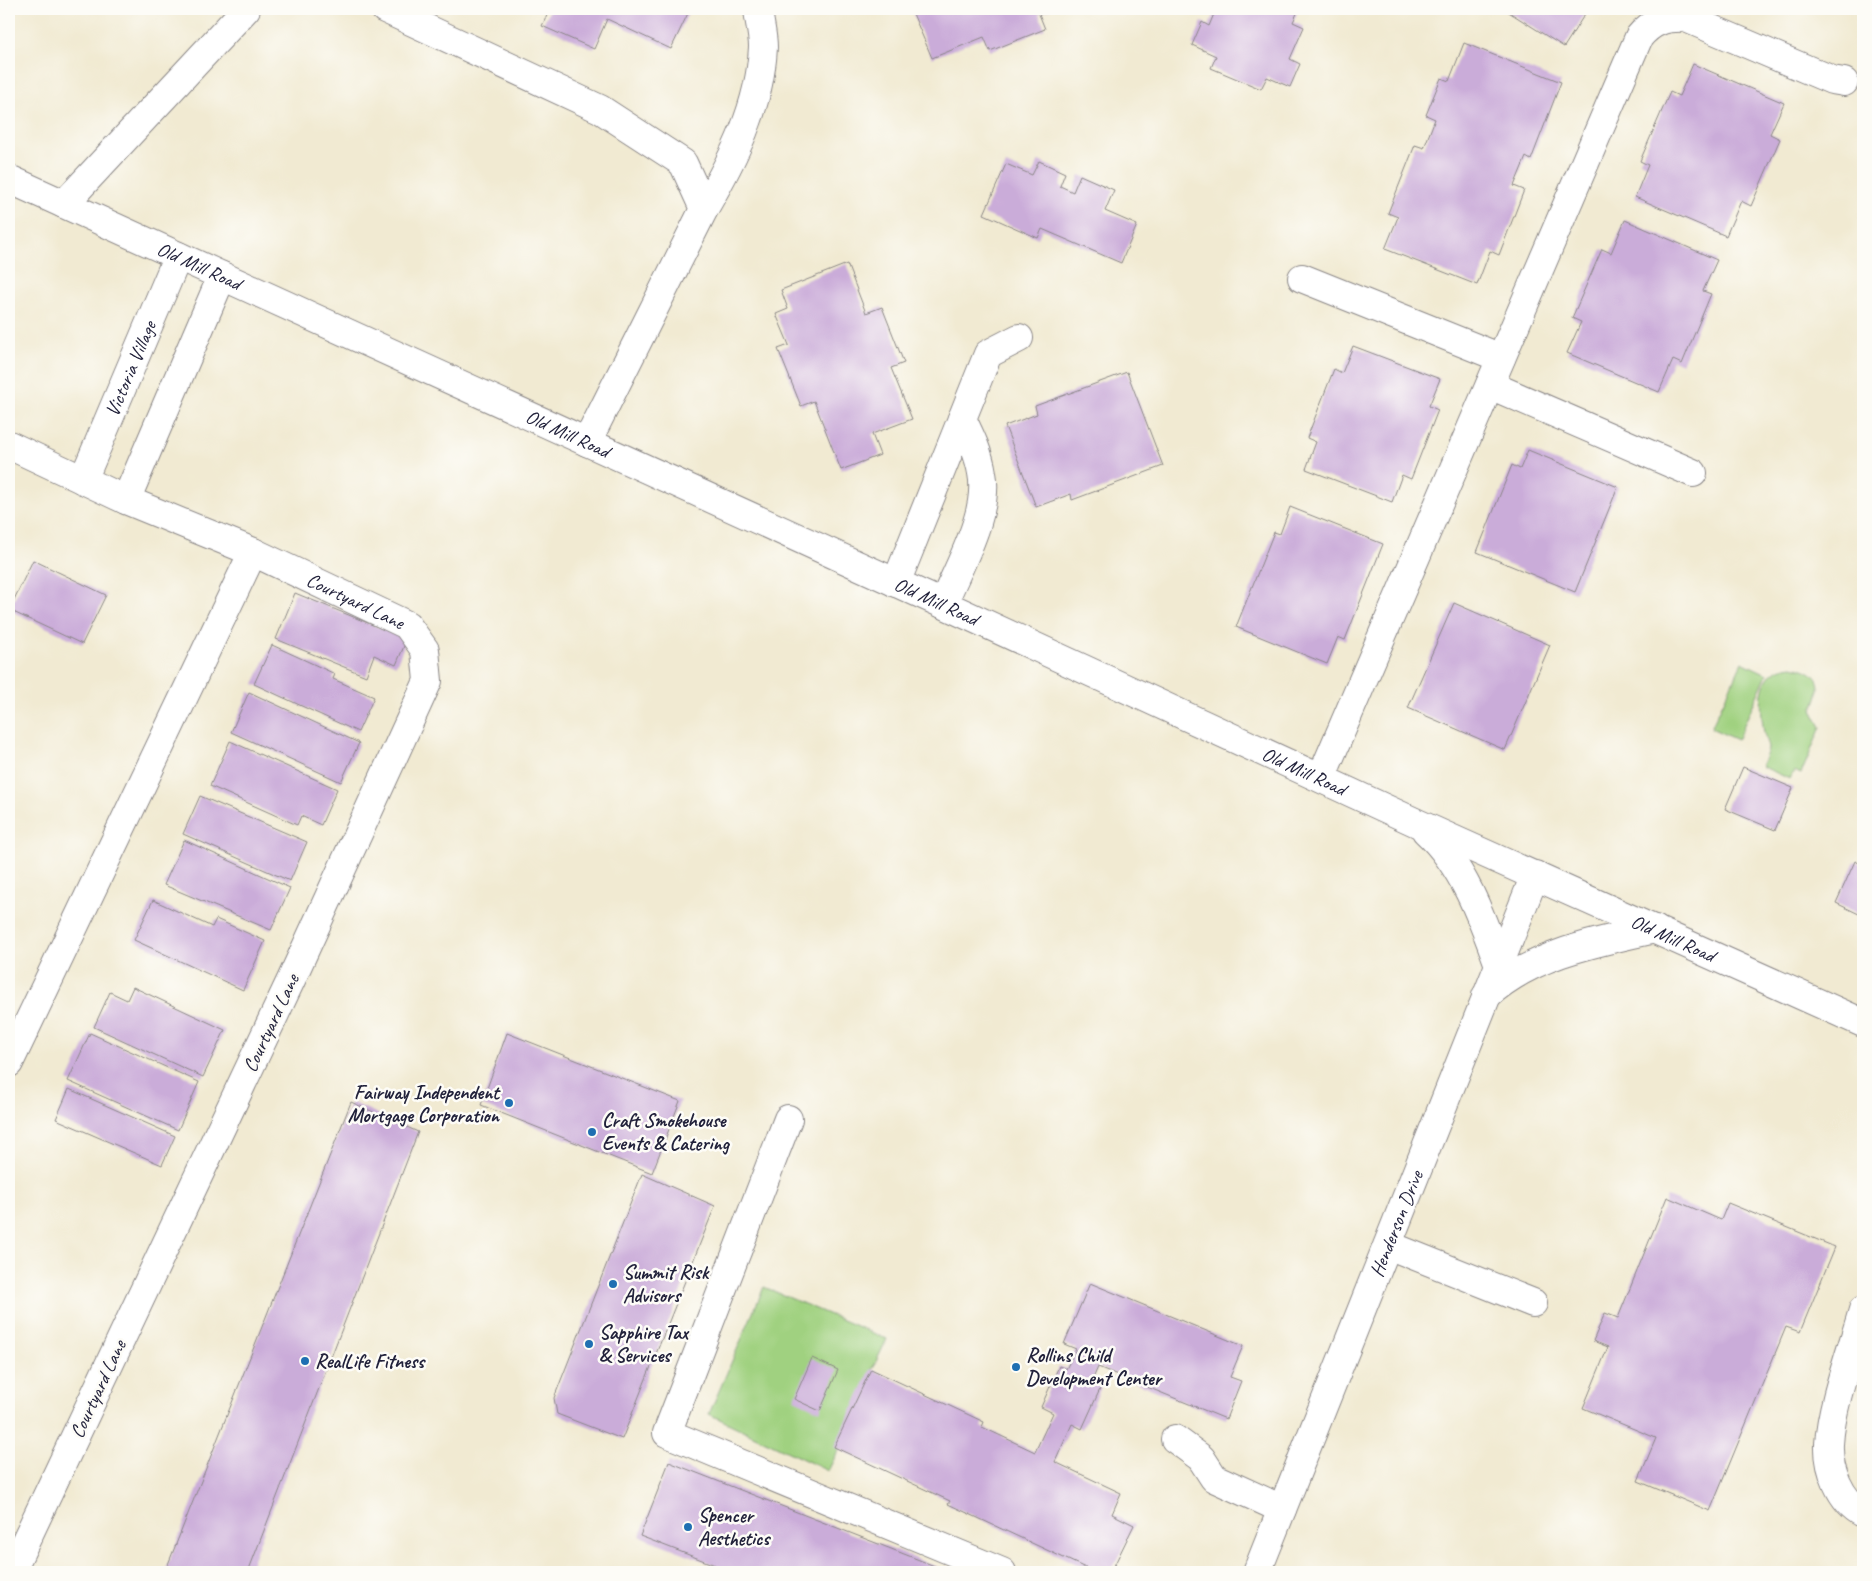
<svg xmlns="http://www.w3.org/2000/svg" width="1872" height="1581" viewBox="0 0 1872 1581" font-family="Caveat,sans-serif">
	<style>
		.green { fill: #a0d180; stroke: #617a5e }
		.building { fill: #caacd9 }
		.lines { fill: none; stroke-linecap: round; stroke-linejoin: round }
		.minor-casing { stroke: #8a8686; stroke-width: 30 }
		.minor { stroke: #fff; stroke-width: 28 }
		.poi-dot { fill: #1f6fb2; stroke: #fdfcf7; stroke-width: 2 }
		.labels { text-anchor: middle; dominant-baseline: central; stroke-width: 5; stroke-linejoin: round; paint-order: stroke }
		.street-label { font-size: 20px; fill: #22223b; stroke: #fdfcf7 }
		.poi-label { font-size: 20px; font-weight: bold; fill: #22223b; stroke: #fdfcf7; text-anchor: start }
	</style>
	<rect width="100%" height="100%" fill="#fdfcf7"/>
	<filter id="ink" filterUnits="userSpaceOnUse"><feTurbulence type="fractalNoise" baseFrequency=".02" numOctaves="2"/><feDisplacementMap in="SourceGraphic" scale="10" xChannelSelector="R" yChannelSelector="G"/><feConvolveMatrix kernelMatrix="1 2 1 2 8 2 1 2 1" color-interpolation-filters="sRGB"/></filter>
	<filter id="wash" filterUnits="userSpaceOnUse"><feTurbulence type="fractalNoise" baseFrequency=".0096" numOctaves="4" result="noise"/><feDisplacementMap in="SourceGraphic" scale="20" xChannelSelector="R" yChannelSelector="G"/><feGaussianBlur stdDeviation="1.12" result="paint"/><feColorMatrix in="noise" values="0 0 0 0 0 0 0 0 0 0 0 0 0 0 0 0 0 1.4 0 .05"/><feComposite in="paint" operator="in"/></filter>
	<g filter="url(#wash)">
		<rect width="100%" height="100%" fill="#f1ead2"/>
		<g class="green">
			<polygon points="1742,662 1767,674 1737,740 1711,728"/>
			<path d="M1793,666C1822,673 1824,685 1812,710L1821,727L1801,774L1794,771L1790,779L1761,766C1763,761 1768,753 1768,748C1767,743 1765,738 1764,733C1760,704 1755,669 1793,666Z"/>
			<polygon points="764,1287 887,1339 835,1446 839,1449 828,1471 709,1414"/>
		</g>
		<g id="blocks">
			<g class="building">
				<polygon points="550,9 690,9 671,49 607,19 594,49 542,26"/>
				<polygon points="911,9 1051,9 1039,14 1045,29 990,51 984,37 932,58"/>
				<polygon points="1216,9 1299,9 1293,22 1304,27 1290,59 1300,64 1290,87 1267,77 1261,89 1211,68 1216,56 1192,45 1202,22 1209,26"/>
				<polygon points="1504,9 1588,9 1564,47"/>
				<polygon points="1464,43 1561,82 1531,160 1526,157 1514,186 1524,190 1499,255 1490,251 1477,285 1385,249 1398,217 1388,213 1415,145 1424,148 1435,119 1426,115 1441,78 1449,81"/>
				<polygon points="1693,64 1784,103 1770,134 1780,139 1751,206 1741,201 1726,236 1635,197 1648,165 1640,161 1670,92 1679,96"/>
				<polygon points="1039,161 1065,173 1060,186 1073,192 1080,175 1114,190 1105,211 1137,225 1121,263 1042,229 1038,238 984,214 1006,164 1032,175"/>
				<polygon points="1625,220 1717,260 1703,291 1711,294 1682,364 1673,360 1659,392 1567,353 1581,322 1572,318 1602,249 1611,253"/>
				<polygon points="847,264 866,313 882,307 904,363 891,368 912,419 872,434 880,455 841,470 814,401 801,406 778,349 789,345 776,314 788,309 781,290"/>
				<polygon points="1353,346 1440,379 1429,406 1438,410 1411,479 1402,475 1392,502 1306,469 1316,442 1307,438 1334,369 1342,373"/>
				<polygon points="1127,372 1163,466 1072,500 1071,494 1036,507 1005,426 1037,414 1035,406"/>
				<polygon points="1528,450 1618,487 1575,592 1477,552 1512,465 1520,469"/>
				<polygon points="1290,507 1383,544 1345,640 1338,637 1327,664 1236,627 1274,532 1280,534"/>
				<polygon points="33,560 106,595 82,644 9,610"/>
				<polygon points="295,593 407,639 396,665 374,655 366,676 276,639"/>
				<polygon points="1454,603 1550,645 1505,750 1408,708"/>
				<polygon points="272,645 335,674 333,679 374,697 358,732 254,684"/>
				<polygon points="249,692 359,743 341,782 231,732"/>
				<polygon points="230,741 337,789 321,825 301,816 297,825 210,786"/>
				<polygon points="1743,767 1793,788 1775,830 1725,809"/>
				<polygon points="200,796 307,842 290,881 183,834"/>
				<polygon points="184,840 290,888 271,930 164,885"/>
				<polygon points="1855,861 1863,865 1863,916 1836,903"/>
				<polygon points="153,900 212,927 216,919 265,941 243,990 134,940"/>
				<polygon points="133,987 225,1030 203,1077 94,1027 110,992 127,1000"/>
				<polygon points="90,1033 199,1082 178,1130 68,1081"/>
				<polygon points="507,1033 680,1101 652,1173 481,1105"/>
				<polygon points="69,1089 175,1136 162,1165 56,1119"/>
				<polygon points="351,1102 418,1132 248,1572 165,1572"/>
				<polygon points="642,1174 715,1206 622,1439 557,1414 554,1398"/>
				<polygon points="1667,1197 1721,1220 1728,1203 1835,1247 1800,1332 1786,1327 1710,1511 1638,1481 1656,1438 1583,1408 1608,1347 1593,1341 1605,1313 1618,1318"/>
				<polygon points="1090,1283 1243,1346 1230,1377 1241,1381 1226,1419 1098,1367 1091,1383 1101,1387 1082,1429 1072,1424 1055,1462 1121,1493 1112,1514 1134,1525 1111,1572 1094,1572 948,1504 950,1501 834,1447 871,1369 984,1422 982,1427 1035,1452 1053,1413 1041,1407 1059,1366 1066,1369 1076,1349 1064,1344"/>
				<polygon points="812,1358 838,1370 820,1411 794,1399"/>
				<polygon points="669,1462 950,1572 733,1572 640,1536"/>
			</g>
		</g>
	</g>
	<g filter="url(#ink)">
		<use href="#blocks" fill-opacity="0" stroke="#8a8686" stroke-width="1"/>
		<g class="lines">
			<g class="minor-casing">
				<g id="minor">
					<polyline points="385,9 600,109 683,163 704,209 587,442"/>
					<path id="s1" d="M9,179L943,604L1417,823L1863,1023"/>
					<polyline points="64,204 246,9"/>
					<path d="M704,209C733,159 760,107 763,47C763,35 759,21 758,9"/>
					<polyline points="1302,278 1501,358"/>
					<polyline points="1490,385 1693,473"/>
					<path id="s2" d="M9,445L126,500L253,552L407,625L425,650L428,681L291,980L11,1572"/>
					<path id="s3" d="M83,480L178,256"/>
					<polyline points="126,500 222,276"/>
					<polyline points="896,583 988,354 1019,338"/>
					<path d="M943,604C958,567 990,513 982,473C979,454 971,437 962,419"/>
					<path d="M1321,778L1639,37C1652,21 1665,17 1686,18L1832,80L1844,82"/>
					<path d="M1426,831C1463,865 1482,918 1499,965"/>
					<path d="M1486,996C1532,954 1596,942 1655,929"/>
					<polyline points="9,1063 253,552"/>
					<polyline points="788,1119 667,1433 1002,1572"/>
					<polyline points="1388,1245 1533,1303"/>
					<path d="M1863,1310C1852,1349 1831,1405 1829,1444C1828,1469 1840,1501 1863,1513"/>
					<polyline points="1175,1439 1201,1458 1214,1478 1282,1509"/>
					<path id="s4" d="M1257,1572L1535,875"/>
				</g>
			</g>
			<use href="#minor" class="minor"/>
		</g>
	</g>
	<g class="poi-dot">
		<circle cx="509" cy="1103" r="5"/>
		<circle cx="592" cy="1132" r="5"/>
		<circle cx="613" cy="1284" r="5"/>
		<circle cx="589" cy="1344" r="5"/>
		<circle cx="305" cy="1361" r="5"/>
		<circle cx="1016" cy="1367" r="5"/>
		<circle cx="688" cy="1527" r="5"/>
	</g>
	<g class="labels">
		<g class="street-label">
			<text stroke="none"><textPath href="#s1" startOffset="209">Old Mill Road</textPath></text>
			<text stroke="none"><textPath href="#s3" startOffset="121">Victoria Village</textPath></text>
			<text stroke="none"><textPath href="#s1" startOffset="614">Old Mill Road</textPath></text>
			<text stroke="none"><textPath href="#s2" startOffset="380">Courtyard Lane</textPath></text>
			<text stroke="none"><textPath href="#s1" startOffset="1019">Old Mill Road</textPath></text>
			<text stroke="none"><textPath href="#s1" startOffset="1424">Old Mill Road</textPath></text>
			<text stroke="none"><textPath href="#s1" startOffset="1829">Old Mill Road</textPath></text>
			<text transform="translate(271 1023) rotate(-65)">Courtyard Lane</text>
			<text stroke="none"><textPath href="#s4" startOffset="375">Henderson Drive</textPath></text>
			<text transform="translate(98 1389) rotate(-65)">Courtyard Lane</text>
		</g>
		<g class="poi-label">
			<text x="499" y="1092" text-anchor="end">Fairway Independent<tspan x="499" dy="23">Mortgage Corporation</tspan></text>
			<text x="602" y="1120">Craft Smokehouse<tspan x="602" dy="23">Events &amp; Catering</tspan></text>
			<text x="623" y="1272">Summit Risk<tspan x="623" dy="23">Advisors</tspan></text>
			<text x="599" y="1332">Sapphire Tax<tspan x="599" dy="23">&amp; Services</tspan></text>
			<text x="1026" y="1355">Rollins Child<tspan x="1026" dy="23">Development Center</tspan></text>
			<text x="315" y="1361">RealLife Fitness</text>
			<text x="698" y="1515">Spencer<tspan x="698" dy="23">Aesthetics</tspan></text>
		</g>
	</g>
	<rect width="1872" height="1581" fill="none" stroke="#fdfcf7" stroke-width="30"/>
</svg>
